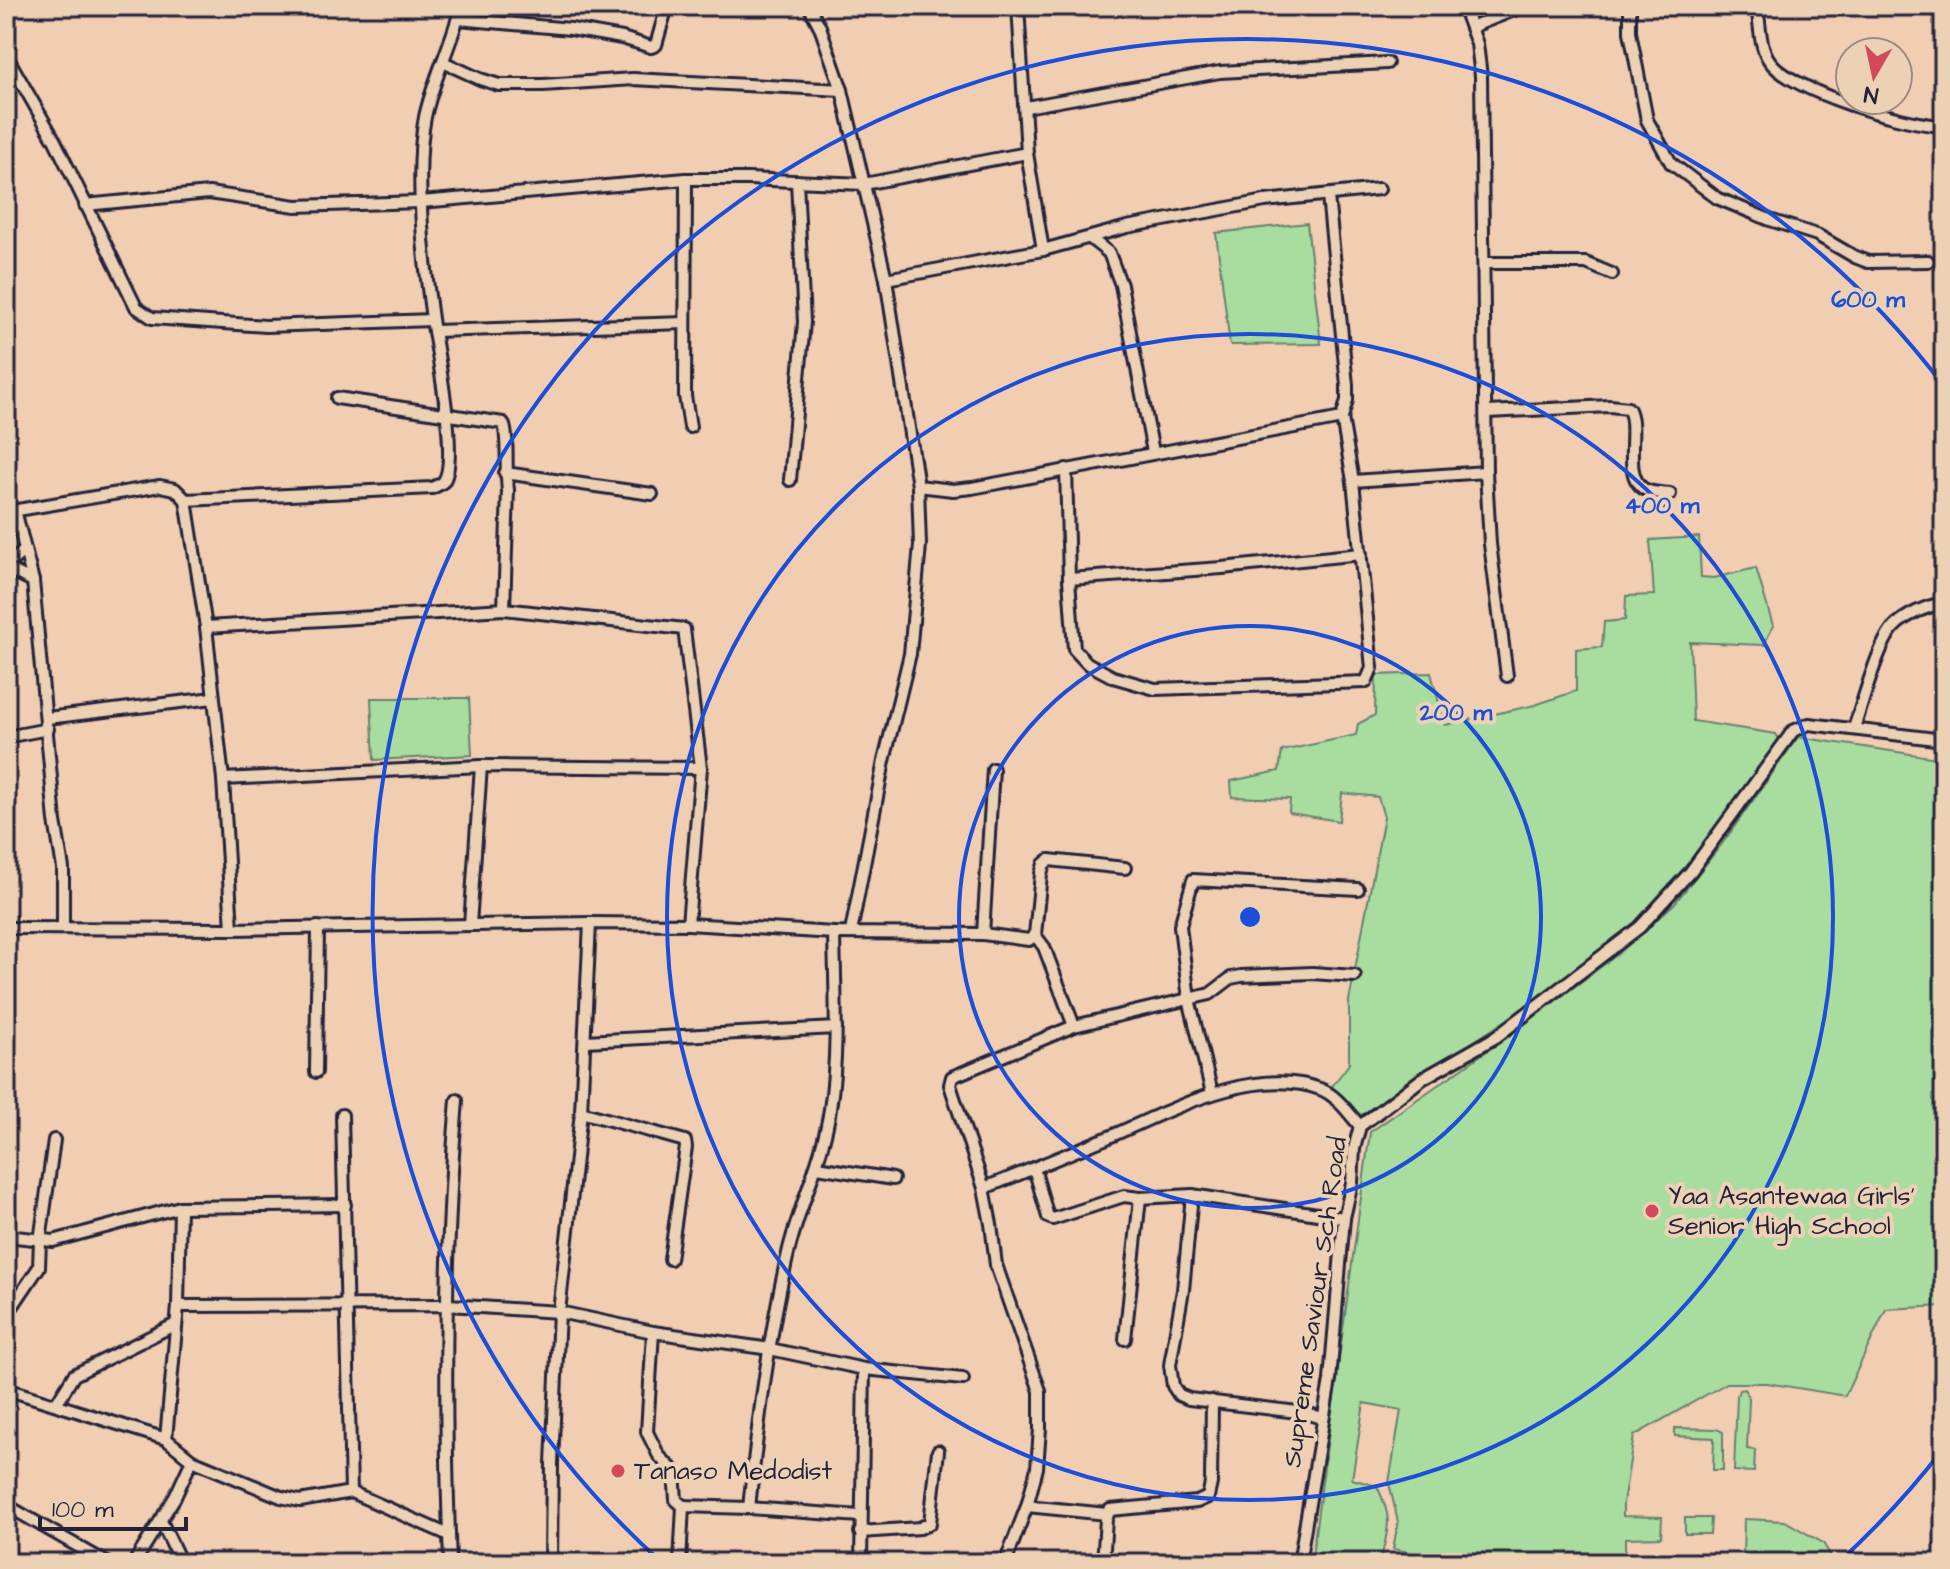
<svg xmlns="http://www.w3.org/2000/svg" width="1950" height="1569" viewBox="0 0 1950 1569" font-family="'Architects Daughter',sans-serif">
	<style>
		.green { fill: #a9dda0; stroke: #66806e; stroke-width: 2 }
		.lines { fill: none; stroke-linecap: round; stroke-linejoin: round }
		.minor-casing { stroke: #22223b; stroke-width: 16 }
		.minor { stroke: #edd1b4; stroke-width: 10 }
		.ring { fill: none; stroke: #1d4ed8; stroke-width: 4 }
		.poi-dot { fill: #d1495b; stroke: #edd1b4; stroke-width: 3 }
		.labels { text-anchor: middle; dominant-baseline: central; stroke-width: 8; stroke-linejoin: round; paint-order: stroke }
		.poi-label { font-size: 26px; fill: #22223b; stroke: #edd1b4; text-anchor: start }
		.street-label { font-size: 26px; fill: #22223b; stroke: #edd1b4 }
		.centre { fill: #1d4ed8; stroke: #edd1b4; stroke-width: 4 }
		.ring-label { font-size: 24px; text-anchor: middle; font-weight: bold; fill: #1d4ed8; stroke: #edd1b4; stroke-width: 8; stroke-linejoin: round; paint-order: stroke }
	</style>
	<rect width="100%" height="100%" fill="#f1cdb2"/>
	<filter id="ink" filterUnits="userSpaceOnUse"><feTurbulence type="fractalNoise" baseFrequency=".0125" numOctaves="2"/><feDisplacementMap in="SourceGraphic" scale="16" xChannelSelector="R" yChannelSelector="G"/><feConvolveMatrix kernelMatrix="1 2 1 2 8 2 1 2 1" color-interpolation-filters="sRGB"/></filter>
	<g filter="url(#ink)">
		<g class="green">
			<polygon points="1307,223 1321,344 1230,345 1216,233"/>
			<polygon points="1699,537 1701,577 1714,578 1756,568 1773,626 1764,645 1690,642 1693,721 1776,734 1779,739 1708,842 1670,890 1638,923 1508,1019 1361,1115 1330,1089 1349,1064 1349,1001 1384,817 1378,797 1342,793 1339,821 1289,813 1290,799 1232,797 1231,781 1279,771 1282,751 1356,735 1358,724 1375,715 1376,675 1431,673 1445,725 1535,705 1576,691 1576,649 1602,647 1604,622 1625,620 1626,596 1654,595 1650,540"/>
			<polygon points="371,698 469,698 472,755 374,760"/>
			<path d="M1798,737L1944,759V1306L1886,1309L1845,1396L1767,1383H1727L1634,1436L1623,1503V1516L1662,1517L1661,1537L1625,1538V1563H1412L1414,1553L1393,1549L1398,1522L1389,1483L1401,1410L1364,1403L1352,1479L1377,1486C1393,1519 1389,1527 1380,1562L1311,1563L1370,1132L1513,1033L1618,954L1674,904L1722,844Z"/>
			<polygon points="1744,1389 1749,1398 1747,1449 1755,1450 1754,1472 1734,1471 1737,1396 1739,1390"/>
			<polygon points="1675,1428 1717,1429 1723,1432 1723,1470 1713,1470 1714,1438 1675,1436"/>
			<polygon points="1685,1518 1711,1518 1710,1534 1685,1534"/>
			<polygon points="1744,1519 1785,1521 1823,1543 1834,1561 1743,1559"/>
		</g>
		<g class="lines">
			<g class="minor-casing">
				<g id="minor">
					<polyline points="809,6 820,27 842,90 886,279 918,486 920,545 910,654 884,761 851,932"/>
					<polyline points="1018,6 1027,153 1043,250"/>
					<polyline points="1463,6 1477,44 1481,76 1486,472 1490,544 1507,676"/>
					<polyline points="1630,6 1630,32 1647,120 1671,163 1717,198 1770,220 1817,235 1855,257 1868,262 1928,261"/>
					<path d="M1757,6C1760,23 1759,45 1769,60C1790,92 1906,125 1944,126"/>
					<polyline points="458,19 571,29 622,38 651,47 656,45 667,6"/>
					<polyline points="1471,27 1524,6"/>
					<polyline points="6,55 55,141 136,307 152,318 266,326 432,320"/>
					<polyline points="443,62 480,79 499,85 543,85 633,79 842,90"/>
					<polyline points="1026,107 1220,72 1387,63"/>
					<polyline points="686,179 685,396 690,427"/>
					<polyline points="85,205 209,193 296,206 421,202 686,179 748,179 864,184 1027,153"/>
					<polyline points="1090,238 1109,253 1121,285 1153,452"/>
					<polyline points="1485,263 1586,263 1612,274"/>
					<polyline points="886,279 1043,250 1127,227 1265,201 1379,189"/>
					<polyline points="435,331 685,323"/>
					<path d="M337,398L503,423C509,435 505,471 508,490L504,609"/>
					<path d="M1487,412L1610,406L1628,408C1640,427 1621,475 1644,489C1651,493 1662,493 1670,494"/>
					<polyline points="1066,469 1069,579 1074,649 1087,663 1113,677 1155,689 1366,682 1372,668 1353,481 1342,418 1347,400 1347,385 1328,196"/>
					<polyline points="505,473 652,494"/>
					<polyline points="790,480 804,322 797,181"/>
					<polyline points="1353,481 1486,472"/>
					<polyline points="918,486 953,490 972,488 1342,418"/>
					<path d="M186,500L432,488C436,486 440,485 443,482C460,462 436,347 432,319C424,261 414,173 425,117C433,79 452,44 461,6"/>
					<polyline points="15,510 33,581 55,821 63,868 63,928"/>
					<polyline points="6,512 160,486 175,489 186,500 206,627 223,779 232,929"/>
					<polyline points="6,566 25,550"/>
					<polyline points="6,568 33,581"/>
					<polyline points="1069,579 1222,568 1361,554"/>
					<polyline points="206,627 504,609 684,629 701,768 688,924"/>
					<polyline points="47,718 213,698"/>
					<path d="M1854,728C1863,703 1877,647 1893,628C1905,615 1927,606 1944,603"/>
					<polyline points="6,737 48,729"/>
					<polyline points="223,779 481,766 701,768"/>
					<polyline points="470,925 481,766"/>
					<polyline points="6,928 232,929 590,923 688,924 834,933 983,934 1029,940 1035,935"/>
					<polyline points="983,934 993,769"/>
					<polyline points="1035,935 1041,874 1044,864 1049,860 1125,868"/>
					<polyline points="1035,935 1044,947 1074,1026"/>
					<polyline points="585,1041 836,1028"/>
					<polyline points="316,1072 318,927"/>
					<polyline points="1212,1093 1189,999 1180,926 1193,880 1358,889"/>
					<polyline points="581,1112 685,1141 686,1147 670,1259"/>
					<polyline points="342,1115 351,1492"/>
					<polyline points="817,1167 893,1179"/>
					<polyline points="1034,1168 1048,1217 1053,1219 1124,1196 1140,1198 1192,1195 1344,1218"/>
					<path d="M984,1188C1026,1172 1067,1154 1109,1137C1169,1111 1253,1065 1320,1089C1337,1095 1349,1114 1360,1126"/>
					<polyline points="1192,1195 1183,1290 1170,1365 1173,1386 1179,1395 1189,1399 1306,1413 1322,1418"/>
					<polyline points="6,1236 53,1241 180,1207 345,1205"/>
					<polyline points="178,1306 448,1305 559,1312 653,1332 770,1349 864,1369 963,1379"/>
					<polyline points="6,1316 39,1267 40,1241 54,1140"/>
					<polyline points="653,1332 647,1432 659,1456 674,1471 676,1500 683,1506"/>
					<polyline points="1125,1339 1140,1198"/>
					<polyline points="6,1389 166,1439 192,1460 281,1497 300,1501 351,1492 449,1535"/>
					<polyline points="56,1404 74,1375 176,1324"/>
					<polyline points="166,1439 178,1306 180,1207"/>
					<polyline points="6,1505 107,1563"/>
					<polyline points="1027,1506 1107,1514"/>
					<path d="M749,1508C758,1421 769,1334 789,1249C801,1201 823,1158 830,1109C839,1050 835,992 834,933"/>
					<polyline points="161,1521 181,1563"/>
					<polyline points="860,1532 920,1528 930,1523 938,1451"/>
					<polyline points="134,1563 175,1497 192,1460"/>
					<path d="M450,1563C444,1409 444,1254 457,1100"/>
					<polyline points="551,1563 552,1463 559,1312 581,1112 590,923"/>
					<polyline points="680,1563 683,1506 749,1508 860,1516"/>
					<polyline points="861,1563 864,1369"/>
					<polyline points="1005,1563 1027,1506 1037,1468 1040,1429 1040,1391 996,1265 991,1224 984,1188 950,1085 952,1077 1074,1026 1210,994 1231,978 1241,976 1312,973 1355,976"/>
					<polyline points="1103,1563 1106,1519 1110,1510 1197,1502 1208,1497 1211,1483 1212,1401"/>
					<polyline points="1299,1563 1330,1380 1344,1218 1352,1183 1354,1149 1360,1126 1422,1079 1496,1037 1640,927 1691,871 1793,731 1809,724 1944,740"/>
				</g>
			</g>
			<use href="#minor" class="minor"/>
		</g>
	</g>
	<g class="ring">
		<circle cx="1250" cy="917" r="291"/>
		<circle cx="1250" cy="917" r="583"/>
		<path d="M1943 1449A874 874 0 0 1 1840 1561M660 1561A874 874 0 1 1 1943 385"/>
	</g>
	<g class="poi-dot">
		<circle cx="1652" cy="1211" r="8"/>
		<circle cx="618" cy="1471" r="8"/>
	</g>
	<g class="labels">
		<g class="poi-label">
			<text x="1668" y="1196">Yaa Asantewaa Girls'<tspan x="1668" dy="30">Senior High School</tspan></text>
			<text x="634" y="1471">Tanaso Medodist</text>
		</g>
		<g class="street-label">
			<text transform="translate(1315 1302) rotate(-82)">Supreme Saviour Sch Road</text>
		</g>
	</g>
	<circle cx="1250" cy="917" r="12" class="centre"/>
	<g class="ring-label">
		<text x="1868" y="307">600 m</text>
		<text x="1662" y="513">400 m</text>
		<text x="1456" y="720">200 m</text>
	</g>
	<rect width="1950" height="1569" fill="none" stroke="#edd1b4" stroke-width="32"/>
	<rect x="16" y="16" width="1918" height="1537" fill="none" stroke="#22223b" stroke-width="3" filter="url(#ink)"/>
	<g transform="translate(1874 76) rotate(189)"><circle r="38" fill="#edd1b4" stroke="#9c8b84" stroke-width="2"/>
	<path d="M0-6L14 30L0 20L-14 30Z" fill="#d1495b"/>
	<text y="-12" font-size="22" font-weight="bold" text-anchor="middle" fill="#22223b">N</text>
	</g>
	<path d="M40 1517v12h146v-12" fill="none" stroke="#22223b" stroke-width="4"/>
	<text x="52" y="1517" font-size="24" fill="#22223b" stroke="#edd1b4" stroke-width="6" paint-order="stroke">100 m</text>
</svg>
